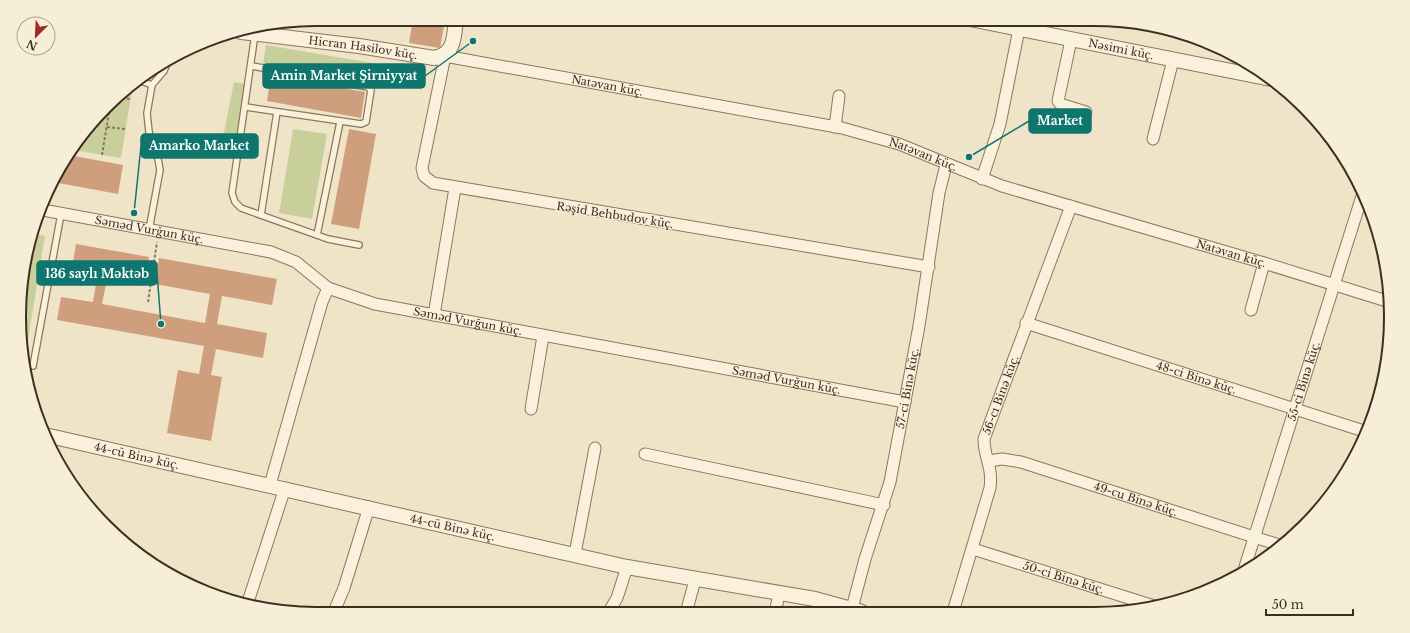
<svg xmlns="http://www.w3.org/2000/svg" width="1410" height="633" viewBox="0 0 1410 633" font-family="'Libre Baskerville',serif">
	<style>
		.green { fill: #c9cf9b }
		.building { fill: #cf9f7d }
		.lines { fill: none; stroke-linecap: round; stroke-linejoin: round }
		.service-casing { stroke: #8d765c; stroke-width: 8 }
		.minor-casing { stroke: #8d765c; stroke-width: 13 }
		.tertiary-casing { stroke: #8d765c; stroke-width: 16 }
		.path { stroke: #8d765c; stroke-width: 2; stroke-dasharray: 3 2; stroke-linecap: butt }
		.service { stroke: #faf1dc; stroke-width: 5.5 }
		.minor { stroke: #faf1dc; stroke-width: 11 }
		.tertiary { stroke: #faf1dc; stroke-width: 14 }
		.labels { text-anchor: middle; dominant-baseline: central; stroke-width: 3; stroke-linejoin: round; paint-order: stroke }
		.street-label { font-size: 11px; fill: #3d2e20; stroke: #f7eed8 }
		.rim { fill: none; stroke: #3d2e20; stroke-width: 2 }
		.leader { fill: none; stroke: #0f766e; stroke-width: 1.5 }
		.callout-dot { fill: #0f766e; stroke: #f7eed8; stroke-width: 1.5 }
		.callout { fill: #0f766e; stroke: #0f766e; stroke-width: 1.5 }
		.callout-label { font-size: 12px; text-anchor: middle; font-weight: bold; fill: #fff }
	</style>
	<rect width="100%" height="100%" fill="#f0e4c8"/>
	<g class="green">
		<polygon points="266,45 384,65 380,88 369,82 263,64"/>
		<polygon points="234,82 245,84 236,145 222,142"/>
		<polygon points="133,84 121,158 73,150 121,93"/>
		<polygon points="293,129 327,134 312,219 279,213"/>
		<polygon points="34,234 45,236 24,364 22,356 25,259"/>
	</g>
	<g class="building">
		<polygon points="413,20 444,26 440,48 409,43"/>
		<polygon points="271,75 365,92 361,118 267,101"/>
		<polygon points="349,129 376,134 359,229 331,224"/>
		<polygon points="69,155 123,165 118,194 53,182 59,168"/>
		<polygon points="76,244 149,257 144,286 107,279 102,304 205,323 210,294 155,284 159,258 277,279 272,305 222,296 217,324 267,333 263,358 216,349 211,375 222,377 211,441 167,433 178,370 199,374 204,346 57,320 61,297 93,302 97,278 71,274"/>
	</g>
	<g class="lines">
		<g class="service-casing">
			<g id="service">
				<polyline points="255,34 232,193 235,202 241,208 328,239 359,245"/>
				<polyline points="138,80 152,85"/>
				<polyline points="246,107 361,124 366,122 371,90 368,87 252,66"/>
				<polyline points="261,215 277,112"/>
				<polyline points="149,230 160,170 158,159 149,132 147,113 152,85 164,71 169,58"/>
				<polyline points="317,235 340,122"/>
				<polyline points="33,366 61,214"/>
			</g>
		</g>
		<g class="minor-casing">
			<g id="minor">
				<polyline points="1071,40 1058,101 1060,104 1086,112"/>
				<polyline points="835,127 839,96"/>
				<polyline points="1153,139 1173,60"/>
				<polyline points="982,179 1000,124 1021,19"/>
				<path id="s1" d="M43,210L271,252L296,262L328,288L375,304L905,402"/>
				<path id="s2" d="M929,267L433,183L424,176L422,168L445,56L842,128L899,144L1002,186L1264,263L1390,302"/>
				<polyline points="1251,310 1264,263"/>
				<polyline points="434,315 455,188"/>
				<path id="s3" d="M1026,323L1367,432"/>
				<polyline points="531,409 543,336"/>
				<polyline points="645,454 884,505"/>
				<path id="s4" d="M989,461L1002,459L1021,462L1282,546"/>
				<polyline points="270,485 322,302 328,288"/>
				<path id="s5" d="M973,549L1154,606"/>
				<polyline points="575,554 595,448"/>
				<path id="s6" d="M1244,570L1363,193"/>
				<polyline points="247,605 285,488"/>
				<path id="s7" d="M851,612L865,559L890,482L919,326L939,193L946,165"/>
				<path id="s8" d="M953,612L990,488C993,467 984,458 984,439L1071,206"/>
				<polyline points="608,613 617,598 627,567"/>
				<polyline points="686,613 695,580"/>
				<polyline points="775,613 779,594"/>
				<polyline points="333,614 344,588 369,507"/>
			</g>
		</g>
		<g class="tertiary-casing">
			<g id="tertiary">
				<path id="s9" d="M970,19L1271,79"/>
				<path id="s10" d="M241,32L359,46L434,58C455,55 454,36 456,19"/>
				<path id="s11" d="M45,435L627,567L815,599L862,612"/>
			</g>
		</g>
		<g class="path">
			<polyline points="117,97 130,99"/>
			<polyline points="107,127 125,129"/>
			<polyline points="102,155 110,106"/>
			<polyline points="148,302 157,242"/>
		</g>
		<use href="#service" class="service"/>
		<use href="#minor" class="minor"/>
		<use href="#tertiary" class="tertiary"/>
	</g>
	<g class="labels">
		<g class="street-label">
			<text stroke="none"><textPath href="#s10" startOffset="123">Hicran Hasilov küç.</textPath></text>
			<text stroke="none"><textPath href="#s9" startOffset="154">Nəsimi küç.</textPath></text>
			<text stroke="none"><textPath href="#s2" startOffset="802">Natəvan küç.</textPath></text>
			<text stroke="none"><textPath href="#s2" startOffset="1126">Natəvan küç.</textPath></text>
			<text transform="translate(615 215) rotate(9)">Rəşid Behbudov küç.</text>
			<text stroke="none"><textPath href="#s1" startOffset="108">Səməd Vurğun küç.</textPath></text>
			<text stroke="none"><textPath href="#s2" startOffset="1450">Natəvan küç.</textPath></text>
			<text stroke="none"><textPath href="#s1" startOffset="444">Səməd Vurğun küç.</textPath></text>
			<text stroke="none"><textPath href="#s3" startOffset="179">48-ci Binə küç.</textPath></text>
			<text stroke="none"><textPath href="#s1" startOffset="768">Səməd Vurğun küç.</textPath></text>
			<text stroke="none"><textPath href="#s6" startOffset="198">55-ci Binə küç.</textPath></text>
			<text stroke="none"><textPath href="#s7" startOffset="231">57-ci Binə küç.</textPath></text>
			<text stroke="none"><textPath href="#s8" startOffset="226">56-cı Binə küç.</textPath></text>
			<text stroke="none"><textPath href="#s11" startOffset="94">44-cü Binə küç.</textPath></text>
			<text stroke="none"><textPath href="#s4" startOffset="153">49-cu Binə küç.</textPath></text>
			<text stroke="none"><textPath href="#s11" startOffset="418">44-cü Binə küç.</textPath></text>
			<text stroke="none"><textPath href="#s5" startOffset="95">50-ci Binə küç.</textPath></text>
		</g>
	</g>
	<path d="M0 0H1410V633H0ZM316 26H1094A290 290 0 0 1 1384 316V317A290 290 0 0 1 1094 607H316A290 290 0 0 1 26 317V316A290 290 0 0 1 316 26Z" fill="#f7eed8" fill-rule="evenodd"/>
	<path class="rim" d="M316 26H1094A290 290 0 0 1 1384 316V317A290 290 0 0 1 1094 607H316A290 290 0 0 1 26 317V316A290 290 0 0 1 316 26Z"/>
	<path class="leader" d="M473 41L425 76M969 157L1029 121M134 213L141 146M161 324L157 273"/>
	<g class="callout-dot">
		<circle cx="473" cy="41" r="4"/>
		<circle cx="969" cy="157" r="4"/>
		<circle cx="134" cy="213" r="4"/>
		<circle cx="161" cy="324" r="4"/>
	</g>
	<g class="callout">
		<rect x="263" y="64" width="162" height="24" rx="4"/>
		<rect x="1029" y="109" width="62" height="24" rx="4"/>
		<rect x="141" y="134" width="117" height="24" rx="4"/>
		<rect x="37" y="261" width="120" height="24" rx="4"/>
	</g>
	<g class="callout-label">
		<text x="344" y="80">Amin Market Şirniyyat</text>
		<text x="1060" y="125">Market</text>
		<text x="199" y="150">Amarko Market</text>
		<text x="97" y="278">136 saylı Məktəb</text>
	</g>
	<g transform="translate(36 36) rotate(204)"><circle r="19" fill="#f7eed8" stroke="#ada18e"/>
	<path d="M0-3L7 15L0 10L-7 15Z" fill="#9e2a2b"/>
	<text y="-6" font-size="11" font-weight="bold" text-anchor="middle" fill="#3d2e20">N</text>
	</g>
	<path d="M1266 609v6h87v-6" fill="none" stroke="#3d2e20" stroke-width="2"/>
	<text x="1272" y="609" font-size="12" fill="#3d2e20" stroke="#f7eed8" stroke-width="3" paint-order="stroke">50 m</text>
</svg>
